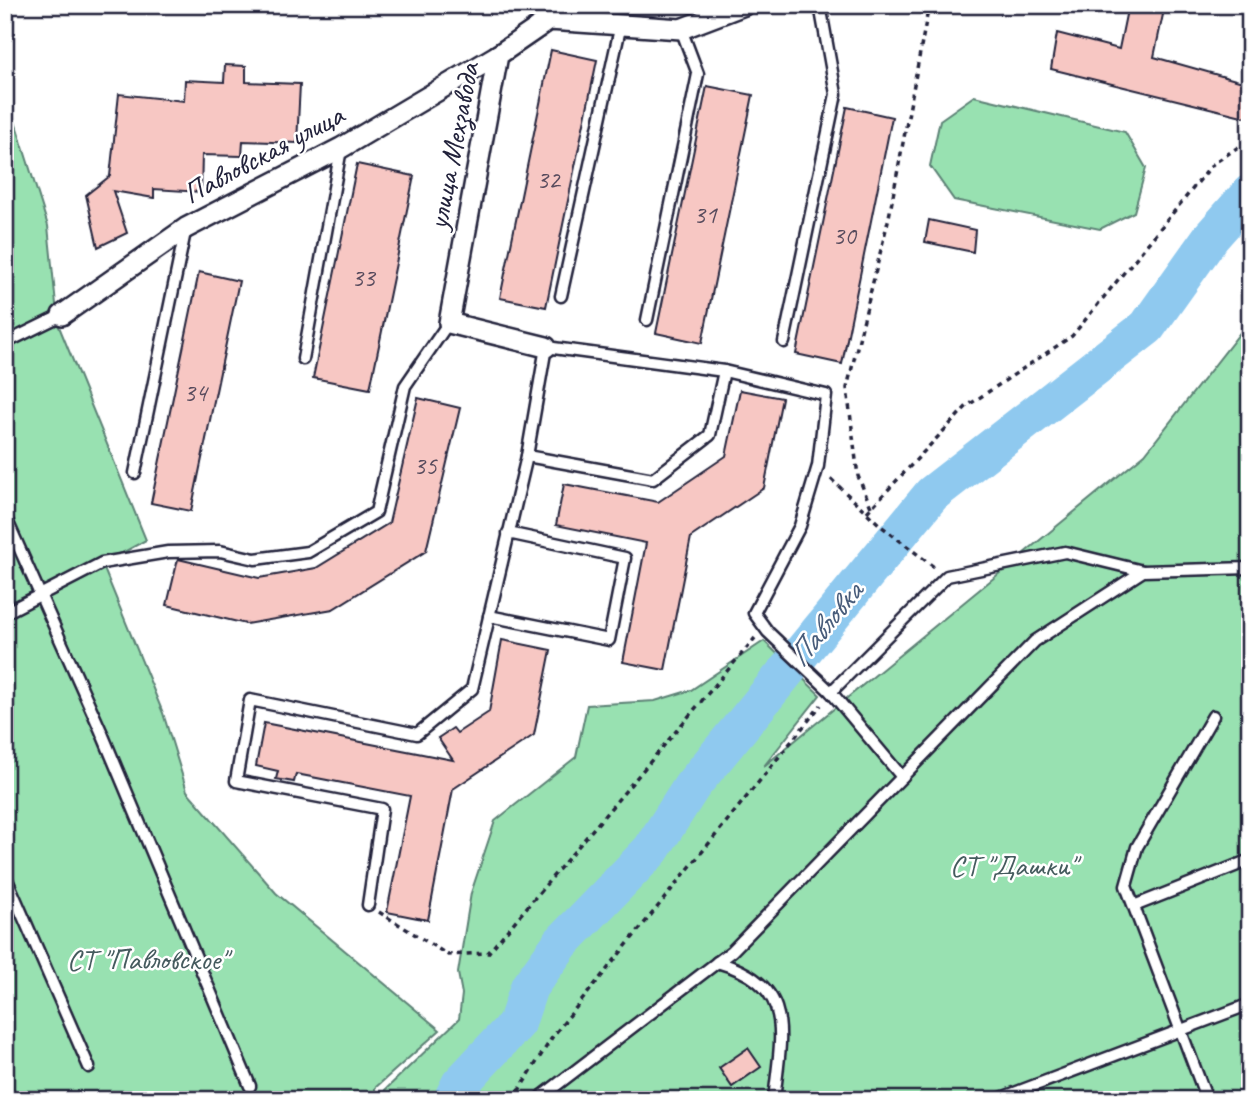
<svg xmlns="http://www.w3.org/2000/svg" width="1255" height="1105" viewBox="0 0 1255 1105" font-family="Caveat,sans-serif">
	<style>
		.green { fill: #98e1b1; stroke: #5d8276; stroke-width: 2 }
		.lines { fill: none; stroke-linecap: round; stroke-linejoin: round }
		.river { stroke: #8fc9ef; stroke-width: 38 }
		.building { fill: #f7c7c3; stroke: #22223b; stroke-width: 2 }
		.lane-casing { stroke: #22223b; stroke-width: 15 }
		.street-casing { stroke: #22223b; stroke-width: 24 }
		.path { stroke: #22223b; stroke-width: 3.5; stroke-dasharray: 5 5; stroke-linecap: butt }
		.lane { stroke: #fff; stroke-width: 10 }
		.street { stroke: #fff; stroke-width: 19 }
		.labels { text-anchor: middle; dominant-baseline: central; stroke-width: 5; stroke-linejoin: round; paint-order: stroke }
		.number-label { font-size: 26px; fill: #574b5d }
		.street-label { font-size: 30px; fill: #22223b; stroke: #fff }
		.park-label { font-size: 30px; fill: #455b5e; stroke: #fff }
		.water-label { font-size: 32px; font-style: italic; fill: #485c7a; stroke: #fff }
	</style>
	<rect width="100%" height="100%" fill="#fff"/>
	<filter id="ink" filterUnits="userSpaceOnUse"><feTurbulence type="fractalNoise" baseFrequency=".0143" numOctaves="2"/><feDisplacementMap in="SourceGraphic" scale="14" xChannelSelector="R" yChannelSelector="G"/><feConvolveMatrix kernelMatrix="1 2 1 2 8 2 1 2 1" color-interpolation-filters="sRGB"/></filter>
	<g filter="url(#ink)">
		<g class="green">
			<polygon points="5,90 48,226 58,324 146,540 102,564 163,713 187,791 276,893 440,1030 375,1088 375,1100 5,1100"/>
			<polygon points="974,96 1125,132 1146,168 1134,212 1100,229 954,200 930,166 940,120"/>
			<polygon points="1250,320 1250,1100 384,1100 385,1090 459,1019 462,994 458,973 471,893 495,821 576,757 587,705 655,701 691,690 764,641 820,695 764,766 1145,454"/>
		</g>
		<g class="lines">
			<polyline class="river" points="452,1100 460,1084 517,1023 529,987 561,943 651,850 692,786 932,494 1147,327 1211,237 1250,193"/>
		</g>
		<g class="building">
			<polygon points="1128,5 1165,5 1154,57 1250,84 1250,118 1051,69 1057,33 1119,49"/>
			<polygon points="551,50 597,60 546,307 500,298"/>
			<polygon points="225,65 246,66 246,82 300,84 297,143 243,141 242,156 202,155 201,192 154,189 154,198 113,191 127,233 98,247 86,195 110,176 119,94 184,101 185,80 224,82"/>
			<polygon points="707,86 753,95 702,343 656,333"/>
			<polygon points="847,107 892,117 842,364 796,354"/>
			<polygon points="357,164 414,176 370,389 313,378"/>
			<polygon points="929,220 975,230 973,252 925,242"/>
			<polygon points="199,272 239,281 191,511 151,503"/>
			<polygon points="740,390 782,398 764,488 691,537 665,670 623,662 646,543 556,525 564,484 658,502 726,456"/>
			<polygon points="418,398 460,408 426,551 333,609 246,624 167,605 178,559 259,578 316,568 389,523"/>
			<polygon points="502,640 551,650 534,735 453,789 428,920 387,912 410,796 296,774 294,782 276,779 278,771 256,766 264,723 453,760 438,738 453,728 457,733 489,712"/>
			<polygon points="748,1048 761,1067 732,1087 719,1068"/>
		</g>
		<g class="lines">
			<g class="lane-casing">
				<g id="lane">
					<polyline points="561,296 621,24"/>
					<polyline points="647,320 698,74 681,29"/>
					<polyline points="784,342 836,94 820,5"/>
					<polyline points="5,343 62,315"/>
					<polyline points="303,359 341,149"/>
					<polyline points="527,456 653,479 710,435 724,371"/>
					<polyline points="135,473 185,232"/>
					<polyline points="5,516 101,731 250,1086"/>
					<polyline points="5,613 102,563 168,552 220,551 255,559 308,552 376,512 405,386 449,322"/>
					<polyline points="489,616 609,640 625,558 508,533"/>
					<polyline points="831,692 947,576 1065,552 1143,571"/>
					<polyline points="5,875 89,1067"/>
					<polyline points="368,905 382,809 236,781 250,700 417,734 472,689 527,456 546,347 724,371 826,395 818,466 800,526 754,613 768,632 831,692 902,777"/>
					<polyline points="1134,906 1250,860"/>
					<path d="M717,962C797,985 781,1034 774,1100"/>
					<polyline points="537,1100 732,951 1035,641 1143,571 1250,568"/>
					<polyline points="996,1100 1250,1004"/>
					<polyline points="1207,1100 1126,886 1137,847 1213,716"/>
				</g>
			</g>
			<g class="street-casing">
				<g id="street">
					<polyline points="62,315 186,228 341,148 498,55"/>
					<polyline points="546,347 449,323 498,55 549,20 681,29 744,5"/>
				</g>
			</g>
			<g class="path">
				<polyline points="831,479 881,526 934,567"/>
				<polyline points="871,507 858,476 847,388 889,217 929,5"/>
				<polyline points="867,512 967,406 1072,336 1213,164 1250,139"/>
				<polyline points="379,912 448,955 488,953 755,638"/>
				<polyline points="513,1100 553,1036 821,705"/>
			</g>
			<use href="#lane" class="lane"/>
			<use href="#street" class="street"/>
		</g>
	</g>
	<g class="labels">
		<g class="number-label">
			<text x="548" y="179">32</text>
			<text x="705" y="214">31</text>
			<text x="844" y="235">30</text>
			<text x="363" y="277">33</text>
			<text x="195" y="392">34</text>
			<text x="425" y="465">35</text>
		</g>
		<g class="street-label">
			<text transform="translate(453 146) rotate(-79)">улица Мехзавода</text>
			<text transform="translate(263 154) rotate(-28)">Павловская улица</text>
		</g>
		<g class="park-label">
			<text x="1013" y="865">СТ "Дашки"</text>
			<text x="147" y="959">СТ "Павловское"</text>
		</g>
		<g class="water-label">
			<text transform="translate(825 624) rotate(-51)">Павловка</text>
		</g>
	</g>
	<rect width="1255" height="1105" fill="none" stroke="#fff" stroke-width="28"/>
	<rect x="14" y="14" width="1227" height="1077" fill="none" stroke="#22223b" stroke-width="2.5" filter="url(#ink)"/>
</svg>
